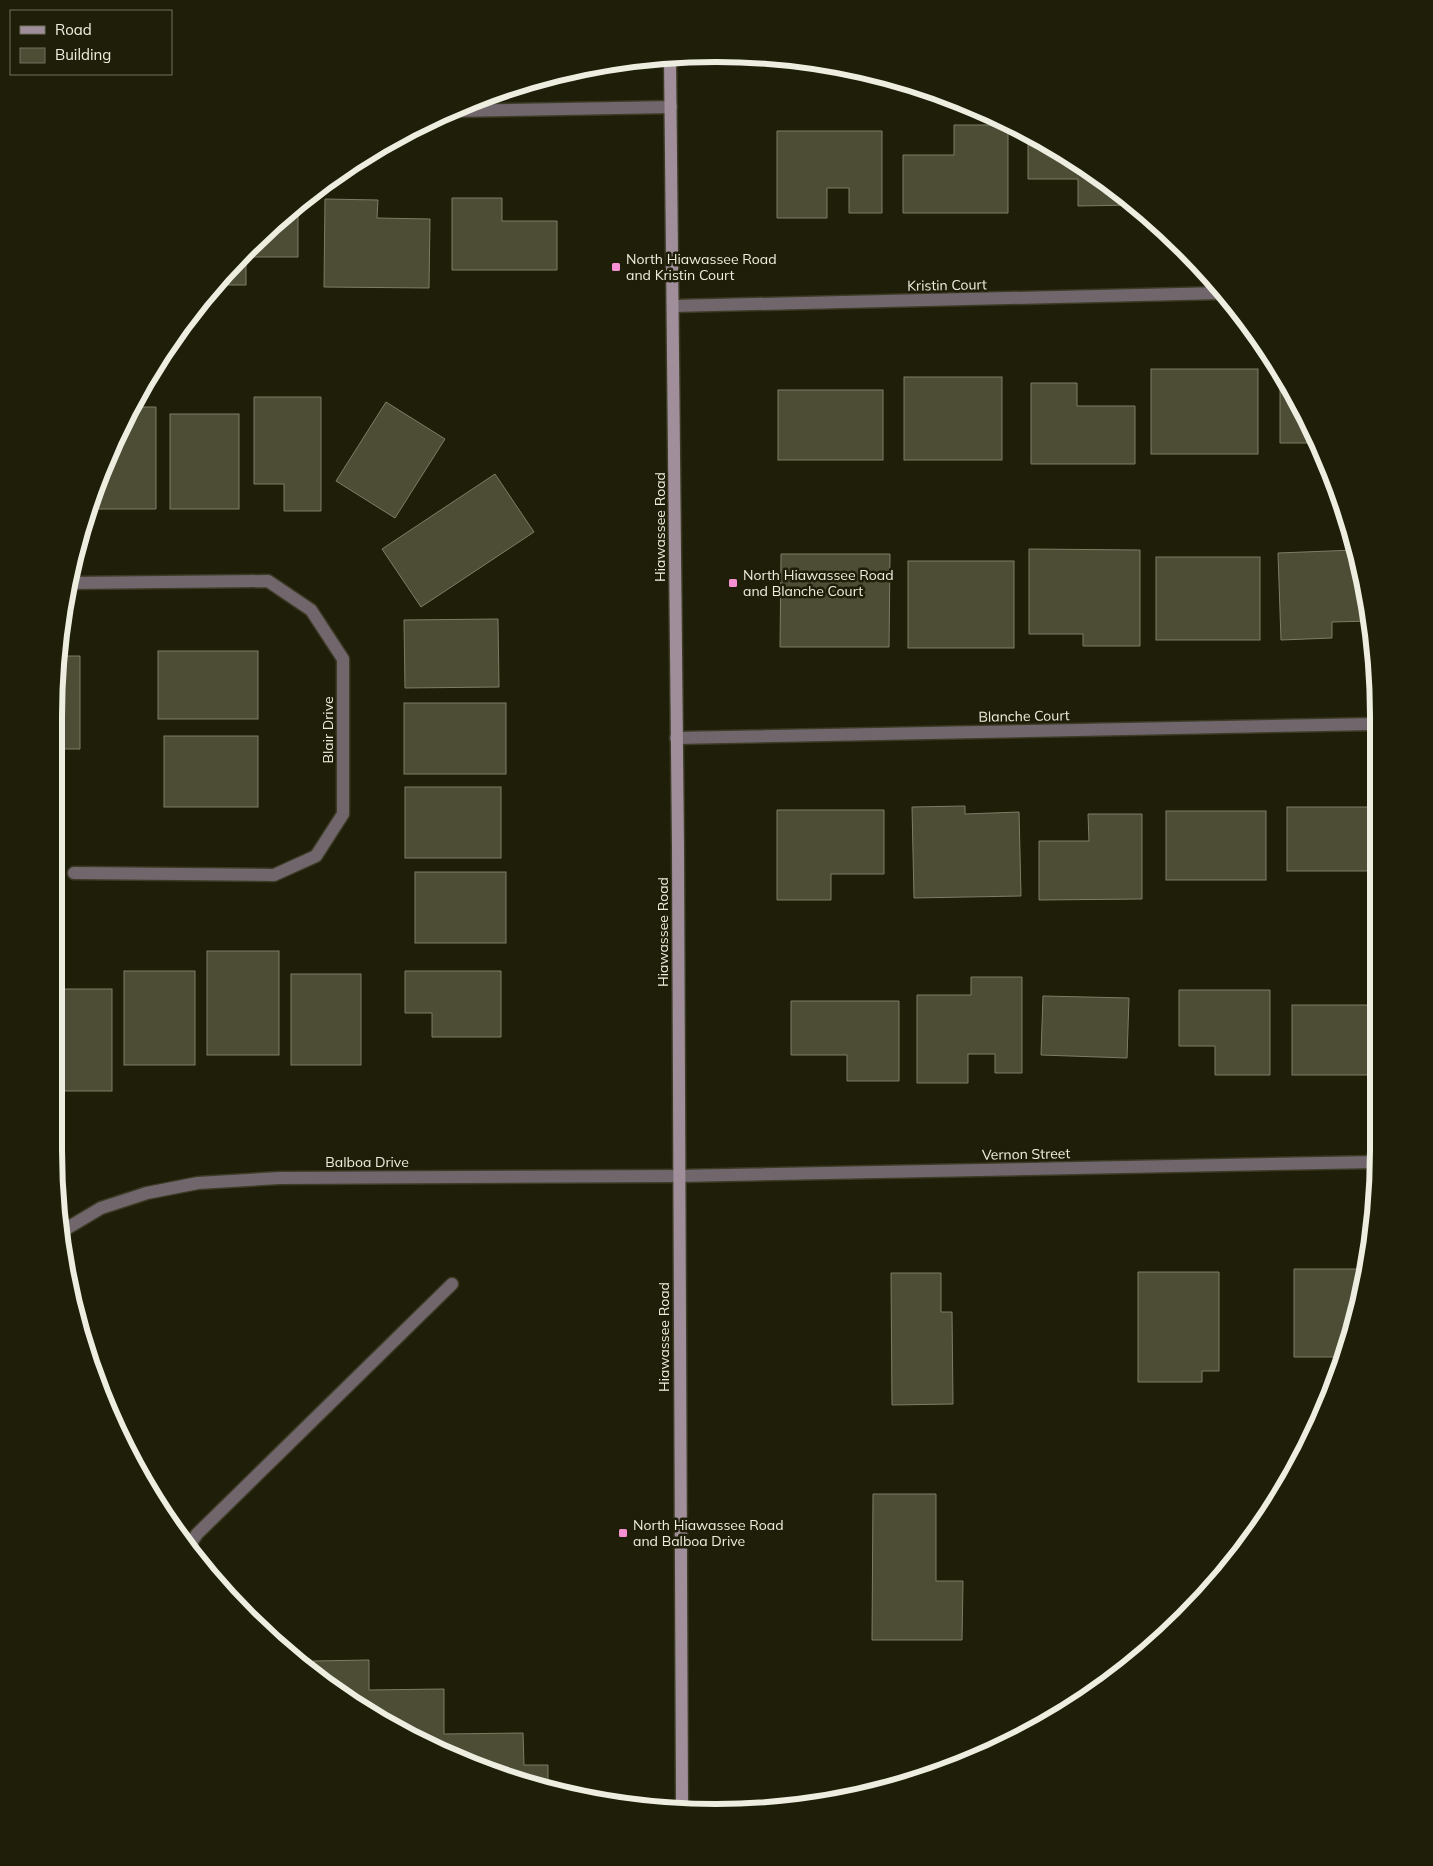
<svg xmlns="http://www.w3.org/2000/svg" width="1433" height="1866" viewBox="0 0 1433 1866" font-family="Mulish,sans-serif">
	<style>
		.building { fill: #4d4c35; stroke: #7e7d64 }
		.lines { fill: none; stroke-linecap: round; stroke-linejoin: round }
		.service-casing { stroke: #3c3b26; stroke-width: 15 }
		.minor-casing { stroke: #3c3b26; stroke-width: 15 }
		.tertiary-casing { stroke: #3c3b26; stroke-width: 15 }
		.secondary-casing { stroke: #3c3b26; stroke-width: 15 }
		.service { stroke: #70666c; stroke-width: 12 }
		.minor { stroke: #70666c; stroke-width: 12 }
		.tertiary { stroke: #70666c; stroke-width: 12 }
		.secondary { stroke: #a08f9a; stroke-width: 12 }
		.poi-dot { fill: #f591d2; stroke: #1f1e08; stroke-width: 2 }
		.labels { text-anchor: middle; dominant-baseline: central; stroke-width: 5; stroke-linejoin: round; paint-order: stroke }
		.poi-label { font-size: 14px; fill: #eeeee0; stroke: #1f1e08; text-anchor: start }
		.street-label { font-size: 14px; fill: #eeeee0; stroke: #1f1e08 }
		.rim { fill: none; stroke: #eeeee0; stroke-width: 6 }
	</style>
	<rect width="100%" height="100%" fill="#1f1e08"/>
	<g class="building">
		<polygon points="954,125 1008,125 1008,213 903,213 903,155 954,155"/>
		<polygon points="777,131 882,131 882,213 849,213 849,188 827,188 827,218 777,218"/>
		<polygon points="1028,135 1085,166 1133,205 1078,206 1078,179 1028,179"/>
		<polygon points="452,198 502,198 502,221 557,221 557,270 452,270"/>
		<polygon points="325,199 378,200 377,218 430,219 429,288 324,287"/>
		<polygon points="298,204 298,257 246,257 246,285 217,285 279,218"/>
		<rect x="1151" y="369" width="107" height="85"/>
		<polygon points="1280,373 1314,443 1280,443"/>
		<rect x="904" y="377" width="98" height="83"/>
		<polygon points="1031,383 1077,383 1077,406 1135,406 1135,464 1031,464"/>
		<rect x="778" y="390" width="105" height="70"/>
		<polygon points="254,397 321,397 321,511 284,511 284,484 254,484"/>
		<polygon points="386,402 445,439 395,518 336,481"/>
		<polygon points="132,407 156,407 156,509 90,509 122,423"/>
		<rect x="170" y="414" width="69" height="95"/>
		<polygon points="495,474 534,532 421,607 382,549"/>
		<polygon points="1029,549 1140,550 1140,646 1083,646 1083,634 1029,634"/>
		<polygon points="1355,550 1371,621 1332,622 1332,638 1281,640 1278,553"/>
		<polygon points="781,554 890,554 889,647 780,647"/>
		<rect x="1156" y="557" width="104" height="83"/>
		<rect x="908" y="561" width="106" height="87"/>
		<polygon points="498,619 499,687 405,688 404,620"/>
		<rect x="158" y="651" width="100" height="68"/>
		<polygon points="58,656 80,656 80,749 55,749 55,673"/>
		<rect x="404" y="703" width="102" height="71"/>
		<rect x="164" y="736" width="94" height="71"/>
		<rect x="405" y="787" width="96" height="71"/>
		<polygon points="965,806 965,814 1019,812 1021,896 914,898 912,807"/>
		<rect x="1287" y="807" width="87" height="64"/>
		<polygon points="777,810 884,810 884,874 831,874 831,900 777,900"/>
		<rect x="1166" y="811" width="100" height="69"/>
		<polygon points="1088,814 1142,814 1142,899 1039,900 1039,841 1089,841"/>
		<rect x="415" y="872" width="91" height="71"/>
		<rect x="207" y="951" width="72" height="104"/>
		<rect x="124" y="971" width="71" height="94"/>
		<polygon points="405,971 501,971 501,1037 432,1037 432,1013 405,1013"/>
		<rect x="291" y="974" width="70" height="91"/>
		<polygon points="971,977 1022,977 1022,1073 995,1073 995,1054 968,1054 968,1083 917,1083 917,995 971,995"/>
		<rect x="54" y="989" width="58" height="102"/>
		<polygon points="1179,990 1270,990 1270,1075 1215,1075 1215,1046 1179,1046"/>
		<polygon points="1043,996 1129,998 1127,1058 1041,1055"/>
		<polygon points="791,1001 899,1001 899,1081 847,1081 847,1055 791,1055"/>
		<rect x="1292" y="1005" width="82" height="70"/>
		<polygon points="1294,1269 1366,1269 1345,1357 1294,1357"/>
		<polygon points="1138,1272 1219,1272 1219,1371 1202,1371 1202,1382 1138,1382"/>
		<polygon points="891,1273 941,1273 941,1312 952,1312 953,1404 892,1405"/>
		<polygon points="873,1494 936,1494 936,1581 963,1581 962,1640 872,1640"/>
		<polygon points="369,1660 369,1690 444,1689 444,1734 523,1733 524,1765 548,1765 548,1789 503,1777 385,1724 313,1668 313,1661"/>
	</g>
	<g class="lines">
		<g class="service-casing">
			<polyline id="service" points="191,1543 197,1534 452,1284"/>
		</g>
		<g class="minor-casing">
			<g id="minor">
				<polyline points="451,111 671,107"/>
				<polyline points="673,306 1222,293"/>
				<polyline points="70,583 268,581 311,610 343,659 343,814 316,856 274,875 74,873"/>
				<polyline points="676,738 1374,724"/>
			</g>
		</g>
		<g class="tertiary-casing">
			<polyline id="tertiary" points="64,1230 101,1208 147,1193 198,1183 279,1178 679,1176 1374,1162"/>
		</g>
		<g class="secondary-casing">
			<polyline id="secondary" points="670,58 678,848 682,1806"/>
		</g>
		<use href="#service" class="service"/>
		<use href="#minor" class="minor"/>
		<use href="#tertiary" class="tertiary"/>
		<use href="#secondary" class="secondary"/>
	</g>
	<g class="poi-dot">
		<rect x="611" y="262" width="10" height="10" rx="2.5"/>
		<rect x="728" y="578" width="10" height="10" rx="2.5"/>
		<rect x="618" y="1528" width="10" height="10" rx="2.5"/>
	</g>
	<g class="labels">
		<g class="poi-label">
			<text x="626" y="259">North Hiawassee Road<tspan x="626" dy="16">and Kristin Court</tspan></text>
			<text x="743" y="575">North Hiawassee Road<tspan x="743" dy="16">and Blanche Court</tspan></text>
			<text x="633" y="1525">North Hiawassee Road<tspan x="633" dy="16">and Balboa Drive</tspan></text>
		</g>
		<g class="street-label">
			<text transform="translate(947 285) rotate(-1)">Kristin Court</text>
			<text transform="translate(660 527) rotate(-90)">Hiawassee Road</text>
			<text transform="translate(1024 716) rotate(-1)">Blanche Court</text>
			<text transform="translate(328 730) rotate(-90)">Blair Drive</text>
			<text transform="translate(663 932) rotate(-90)">Hiawassee Road</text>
			<text transform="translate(1026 1154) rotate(-1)">Vernon Street</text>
			<text x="367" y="1162">Balboa Drive</text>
			<text transform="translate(664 1337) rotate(-90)">Hiawassee Road</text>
		</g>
	</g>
	<path d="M0 0H1433V1866H0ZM716 62H716A654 654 0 0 1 1370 716V1150A654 654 0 0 1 716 1804H716A654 654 0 0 1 62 1150V716A654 654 0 0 1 716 62Z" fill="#1f1e08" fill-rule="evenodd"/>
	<path class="rim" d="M716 62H716A654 654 0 0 1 1370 716V1150A654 654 0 0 1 716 1804H716A654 654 0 0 1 62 1150V716A654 654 0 0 1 716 62Z"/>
	<rect x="10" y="10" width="162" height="65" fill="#1f1e08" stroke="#72715e"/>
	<rect x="20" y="26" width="25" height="8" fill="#a08f9a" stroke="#72715e"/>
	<text x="55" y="35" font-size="15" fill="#eeeee0">Road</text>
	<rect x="20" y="48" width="25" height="15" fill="#4d4c35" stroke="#72715e"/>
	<text x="55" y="60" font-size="15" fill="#eeeee0">Building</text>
</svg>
